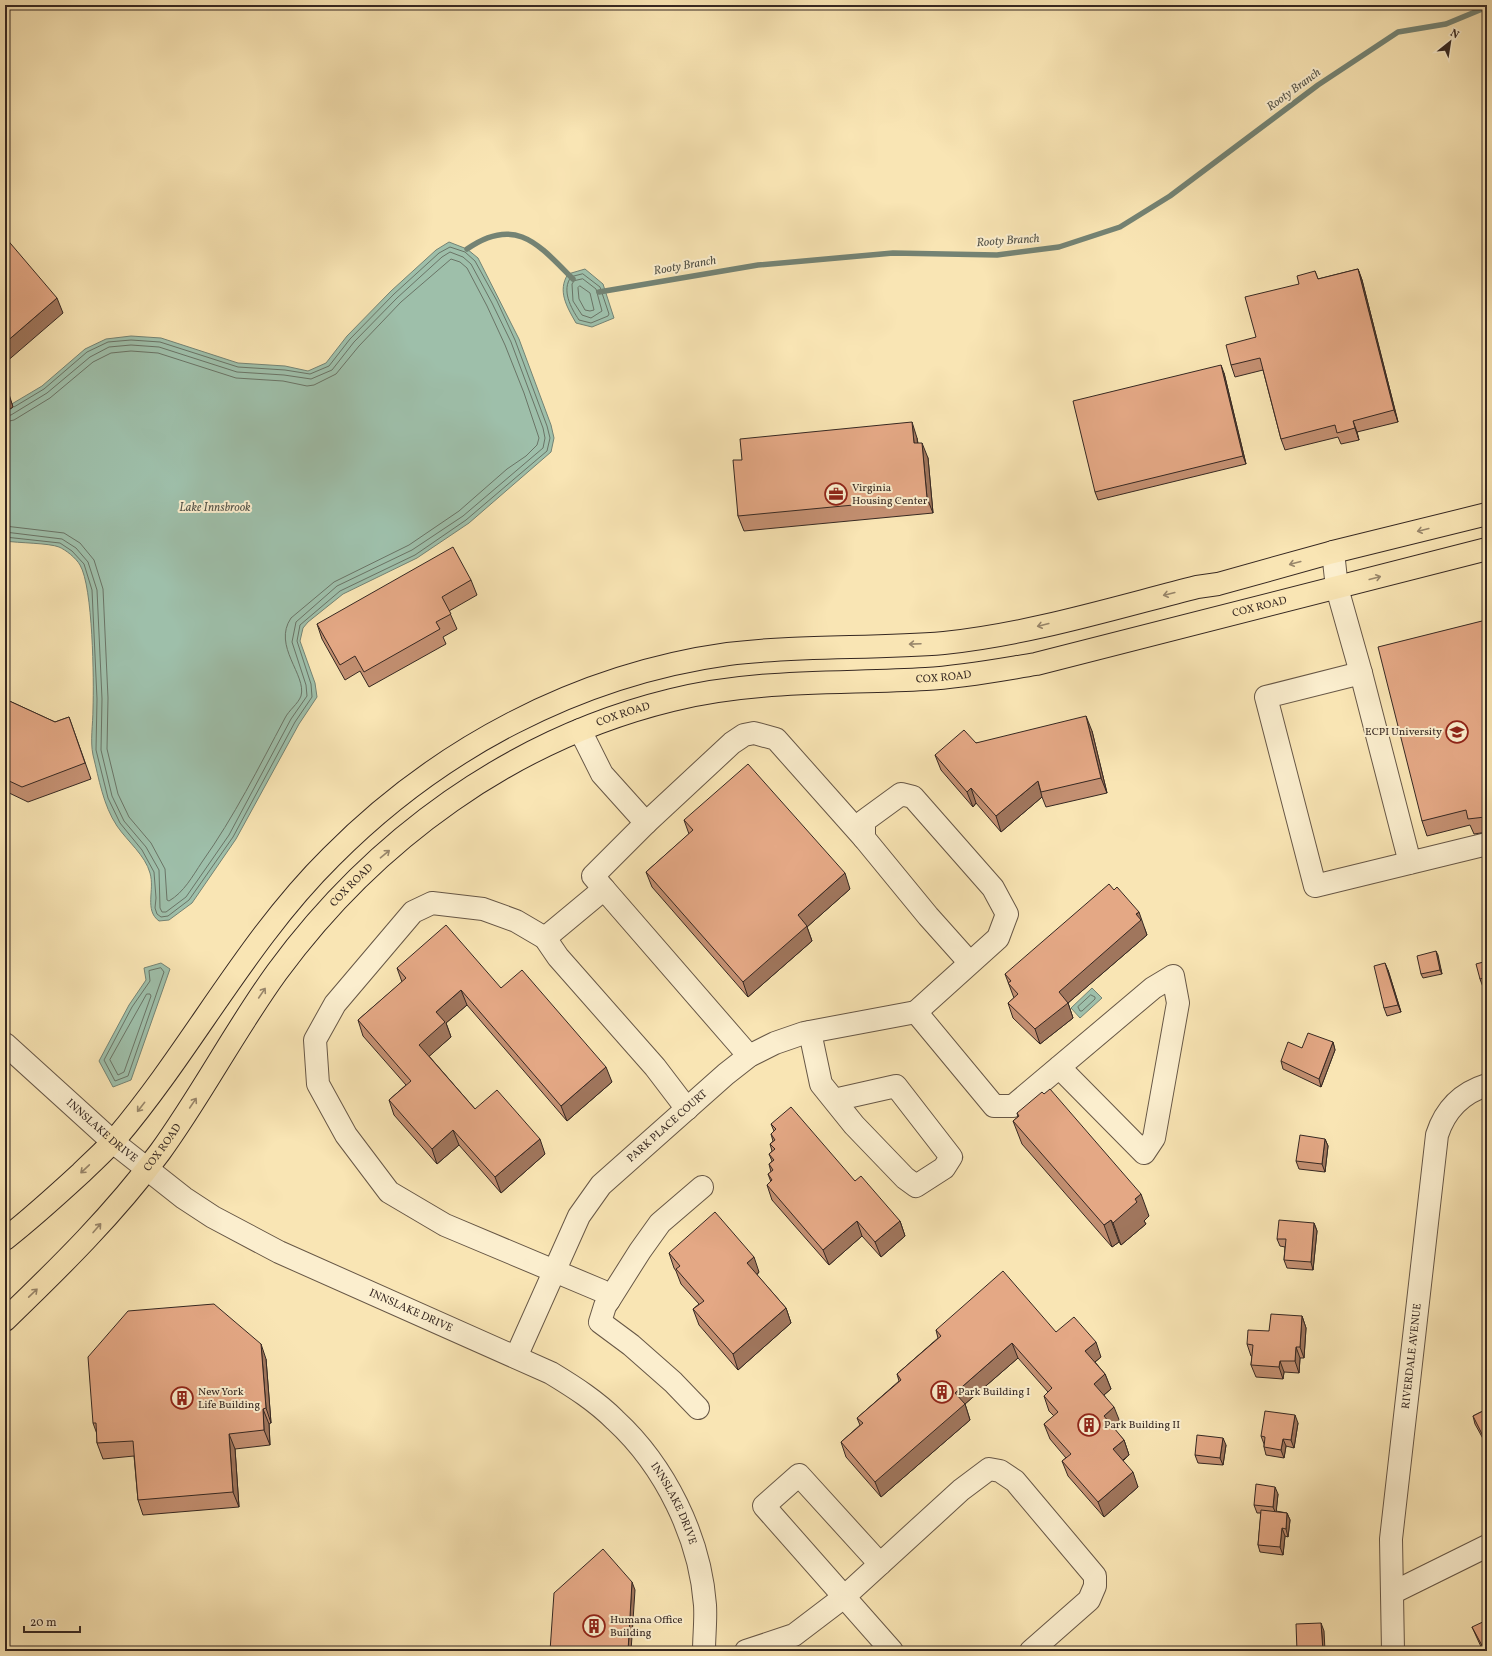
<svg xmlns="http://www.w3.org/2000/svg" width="1492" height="1656" viewBox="0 0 1492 1656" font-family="Vollkorn,serif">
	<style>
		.water { fill: #9ebfaa; stroke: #748374 }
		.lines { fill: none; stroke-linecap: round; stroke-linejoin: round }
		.shore { stroke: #6a7466; stroke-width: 1 }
		.stream { stroke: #748374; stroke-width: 5.5 }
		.minor-casing { stroke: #675746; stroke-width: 24 }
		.major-casing { stroke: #362822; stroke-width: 24 }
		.minor { stroke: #fbeece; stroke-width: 22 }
		.major { stroke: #f9e5b4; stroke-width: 22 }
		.wall { fill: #c49072; stroke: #362822 }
		.shaded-wall { fill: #a0765d; stroke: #362822 }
		.building { fill: #e4a885; stroke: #362822 }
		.oneway { stroke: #98866b }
		.labels { text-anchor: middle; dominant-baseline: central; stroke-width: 4; stroke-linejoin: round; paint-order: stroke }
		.poi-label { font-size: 11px; fill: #362822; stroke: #fbeece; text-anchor: start }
		.street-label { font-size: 11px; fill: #362822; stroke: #fbeece }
		.water-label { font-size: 12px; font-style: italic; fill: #55554b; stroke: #fbeece }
	</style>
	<rect width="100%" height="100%" fill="#f9e5b4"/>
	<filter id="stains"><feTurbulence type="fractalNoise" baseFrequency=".005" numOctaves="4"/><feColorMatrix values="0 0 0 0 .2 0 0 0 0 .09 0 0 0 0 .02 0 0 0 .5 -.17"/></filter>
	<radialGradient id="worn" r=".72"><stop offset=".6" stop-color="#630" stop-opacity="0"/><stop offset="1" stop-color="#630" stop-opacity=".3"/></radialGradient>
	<g class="water">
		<path d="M449,242L467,249L478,258L519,339L551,425L554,438L551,452L469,523L417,558L343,594L308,622L303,628L300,641L315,683L317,697L299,724L236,839L192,903L169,920L159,921C144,910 155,890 150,873C145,855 128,842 117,826C103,805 99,779 93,755C90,741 93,724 93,709C94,680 93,587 80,565C76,558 66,550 59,547C49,543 18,543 5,541V408L42,386L85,349L106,339L131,336L161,338L238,363L285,366L308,371L326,363L347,336L391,291L436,250Z"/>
		<path d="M585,269L603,284L614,318L592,327L576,323C567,307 557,291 568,274Z"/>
		<polygon points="161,963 170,969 131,1080 113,1087 99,1061 129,1005 146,980 144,968"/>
		<polygon points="1092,988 1102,998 1080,1018 1071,1008"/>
	</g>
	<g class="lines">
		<g class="shore">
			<path d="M583,274L600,287L609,314L608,316L591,323L579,320C571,308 561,290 571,277Z"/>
			<polygon points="583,279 596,289 602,311 591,318 582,315 573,301 572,284 574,281"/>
			<polygon points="580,286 590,293 594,310 590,311 585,310 579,299 578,288"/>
			<polyline points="5,416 11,415 47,393 90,357 109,347 131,345 159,347 237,372 284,375 311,379 332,370 354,342 397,298 442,257 450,252 463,257 471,264 492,303 511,342 543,428 545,438 543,448 463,516 412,550 337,586 296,622 292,642 306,685 307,696 291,719 229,835 186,897 166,912 162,912 160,908 159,870 146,847 124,821 112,796 101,750 102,699 97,590 88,562 76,548 62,539 5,532"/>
			<path d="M5,422L14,420L50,398L93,362L111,353L131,351L158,353L236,378L283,381L307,386L314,385L336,374L359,346L401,302L451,259L460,262L467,268L487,306L505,345L524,393L539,438L537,445L526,456L507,469L459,511L409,545L334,582L291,618C272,646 307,675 301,696C298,704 289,710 285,718C259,767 234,817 202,862C192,877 184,892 169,901L167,900L165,869L151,843L129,817L118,794L107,749L108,698L103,589L94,560L80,543L64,533L5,526"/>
			<polyline points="5,537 60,543 72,551 84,564 92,590 97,699 96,750 108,798 120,823 142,850 154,872 156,898 155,908 157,914 161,917 168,916 189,900 233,837 295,722 312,697 311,684 297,641 300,625 340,591 415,555 466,520 547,451 550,438 547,426 515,340 497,301 475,261 465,252 450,247 439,253 394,294 350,339 329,366 310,374 285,370 238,367 160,342 131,340 108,342 87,352 44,389 14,407"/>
			<polygon points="161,968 164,972 128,1076 115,1081 104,1060 132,1007 150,981 149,971"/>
			<polygon points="147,994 150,994 151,996 124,1072 118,1075 110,1060"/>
			<polygon points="1091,995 1095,997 1095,999 1082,1011 1080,1011 1078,1007"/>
		</g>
		<g class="stream">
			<path d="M467,249C516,215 539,245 573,279"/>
			<polyline points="599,292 758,265 893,253 997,255 1059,247 1120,227 1170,196 1318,85 1398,32 1446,24 1487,7"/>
		</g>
		<g class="minor-casing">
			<g id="minor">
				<polyline points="1333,552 1337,588 1361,673"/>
				<polyline points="580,730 602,774 646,823 732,743 744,735 754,733 776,739 864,838"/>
				<polyline points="1410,863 1361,673 1266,697 1315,886 1487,844"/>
				<polyline points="604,889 593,876 646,823"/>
				<polyline points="545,938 604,889 749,1056"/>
				<polyline points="916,1012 994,1106 1013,1106 1153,988 1173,976 1178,1003 1154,1138 1144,1153 1059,1067"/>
				<polyline points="916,1012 998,938 1007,914 993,888 913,797 901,794 864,821 864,838 928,916 970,963"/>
				<polyline points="810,1032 821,1084 854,1125 905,1178 916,1186 944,1168 951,1157 896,1086 834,1100"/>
				<path id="s1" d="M5,1044L113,1142L184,1198L213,1217L279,1252L551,1373C574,1387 596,1401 615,1420C665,1466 700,1537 705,1605C706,1620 704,1636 704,1651"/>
				<polyline points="687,1109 655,1067 558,957 545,938 516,921 483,909 432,903 413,912 335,1004 315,1040 318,1084 346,1135 389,1192 445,1225 602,1291 609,1300 605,1306 600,1322 631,1345 673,1382 698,1408"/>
				<polyline points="609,1300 640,1251 660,1223 702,1187"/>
				<path id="s2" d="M516,1357L579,1216L601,1185L726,1074L749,1056L775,1043L804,1033L916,1012"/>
				<polyline points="880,1564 799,1475 764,1506 892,1651"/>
				<polyline points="1392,1593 1487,1546"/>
				<polyline points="746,1651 794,1635 844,1597 961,1490 989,1469 1000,1471 1015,1481 1095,1576 1095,1586 1089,1600 1031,1651"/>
				<path id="s3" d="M1393,1651L1391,1539L1437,1135C1445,1110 1461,1093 1487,1085"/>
			</g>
		</g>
		<g class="major-casing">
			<g id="major">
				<path d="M5,1239C32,1218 56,1196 81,1173C93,1161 106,1150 117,1137C193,1047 247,940 331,857C438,749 577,675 728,654C800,645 872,649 944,643C1030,634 1114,608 1197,587L1218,584L1333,552L1487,514"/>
				<path id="s4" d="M5,1320C60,1267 114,1214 160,1152C202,1094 235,1030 277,972C374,840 512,739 672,700C755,679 841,684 926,679C963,677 999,670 1036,664L1487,549"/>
			</g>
		</g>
		<use href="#minor" class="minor"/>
		<use href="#major" class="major"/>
	</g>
	<g class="wall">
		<polygon points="1358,269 1362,280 1398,422 1357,432 1359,440 1341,444 1338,437 1285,450 1281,439 1263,370 1235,377 1231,365 1256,337 1299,284 1315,271 1318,279"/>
		<polygon points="1224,373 1246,464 1098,500 1095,492"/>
		<polygon points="5,386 13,407 10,409 5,405"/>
		<polygon points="917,438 918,443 928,458 933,513 744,531 738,516 742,460"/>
		<polygon points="471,580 477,595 449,611 457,629 443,637 446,644 369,687 360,671 345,680 322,639 317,624"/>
		<polygon points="1487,623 1487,832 1474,834 1470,825 1427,836 1422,821"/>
		<polygon points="5,699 55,722 69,717 91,779 28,802 5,791"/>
		<polygon points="1092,731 1107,793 1046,807 1042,797 1001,832 976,803 973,807 941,770 935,755 976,743"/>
		<polygon points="684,820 850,889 807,927 812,941 748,997 652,887 646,872 689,834"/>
		<polygon points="1144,927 1147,935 1068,1003 1073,1018 1040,1044 1013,1018 1008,1003 1014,998 1005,974"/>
		<polygon points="1436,951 1442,974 1423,978 1421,974"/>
		<polygon points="1487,961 1487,985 1483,987 1480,979"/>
		<polygon points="397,968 501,988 612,1082 567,1121 467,1005 446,1023 451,1037 429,1056 475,1109 545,1154 501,1193 459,1145 437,1164 394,1115 389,1100 406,1085 363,1036 358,1020 402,982"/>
		<polygon points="1388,970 1401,1012 1387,1016 1384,1008"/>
		<polygon points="1333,1042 1335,1050 1321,1087 1283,1069 1281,1061 1302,1048"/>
		<polygon points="1017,1113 1149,1216 1144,1221 1146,1224 1121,1245 1119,1242 1112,1247 1022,1144 1013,1121 1018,1117"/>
		<polygon points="771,1124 855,1181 900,1221 905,1236 881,1257 862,1236 829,1265 772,1200 767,1185 771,1182 768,1174 771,1172 769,1164 772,1161 769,1154 772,1151 770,1144 773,1141 771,1134 774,1131"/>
		<polygon points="1325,1139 1328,1146 1325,1172 1299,1169 1296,1161"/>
		<polygon points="1314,1223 1317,1231 1313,1270 1287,1268 1284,1260 1285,1247 1280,1246 1277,1239"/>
		<polygon points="669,1253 759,1272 757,1275 786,1308 791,1323 738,1370 699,1325 693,1309 699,1304 681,1284 676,1271 674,1268"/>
		<polygon points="1302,1316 1306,1328 1304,1358 1300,1358 1299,1373 1284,1372 1283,1379 1256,1377 1251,1365 1252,1356 1251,1356 1247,1344 1269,1331"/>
		<polygon points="936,1330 1056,1332 1101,1357 1095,1362 1105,1374 1111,1389 1104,1395 1120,1422 1113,1428 1124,1440 1129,1455 1123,1461 1138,1487 1104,1517 1068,1476 1062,1461 1066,1458 1050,1439 1044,1424 1054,1416 1049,1411 1044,1396 1048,1392 1018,1358 965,1404 970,1420 881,1497 846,1457 841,1442 860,1425 857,1418 899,1381 897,1374 938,1338"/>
		<polygon points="266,1359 271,1423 269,1424 270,1445 235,1449 239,1507 143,1515 138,1500 134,1456 103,1459 97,1443 97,1434 93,1423"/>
		<polygon points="1487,1409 1487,1446 1475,1424 1473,1416"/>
		<polygon points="1298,1423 1294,1448 1286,1446 1284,1458 1266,1455 1264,1447 1264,1444 1261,1436"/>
		<polygon points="1226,1445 1223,1465 1198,1463 1195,1455"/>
		<polygon points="1278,1494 1276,1511 1287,1513 1290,1520 1288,1537 1285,1536 1283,1555 1260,1552 1258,1545 1261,1513 1257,1513 1254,1505"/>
		<polygon points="1472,1627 1487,1651 1483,1651 1477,1638"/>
	</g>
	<g class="shaded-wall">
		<polygon points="1358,269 1362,280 1398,422 1394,410"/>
		<polygon points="57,298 63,313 5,363 5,343"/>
		<polygon points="1221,365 1224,373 1246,464 1243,456"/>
		<polygon points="8,391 13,407 10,409 5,396 5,394"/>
		<polygon points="1353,421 1357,432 1359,440 1355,428"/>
		<polygon points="912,422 917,438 919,458 914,443"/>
		<polygon points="922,443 928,458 933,513 927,498"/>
		<polygon points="1086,716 1092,731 1107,793 1101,778"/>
		<polygon points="1038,781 1042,797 1001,832 996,816"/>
		<polygon points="971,788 976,803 973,807 967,792"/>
		<polygon points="845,873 850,889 807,927 812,941 748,997 743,982 798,915"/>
		<polygon points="1139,912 1147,935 1068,1003 1073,1018 1040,1044 1035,1029 1059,992"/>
		<polygon points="1436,951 1438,955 1442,974 1440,970"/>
		<polygon points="1385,963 1388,970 1401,1012 1398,1005"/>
		<polygon points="461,990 467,1005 446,1023 451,1037 425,1060 419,1045 436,1012"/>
		<polygon points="1333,1042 1335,1050 1321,1087 1319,1079"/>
		<polygon points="606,1067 612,1082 567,1121 561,1106"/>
		<polygon points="453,1130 459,1145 437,1164 432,1149"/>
		<polygon points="540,1139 545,1154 501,1193 495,1177"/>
		<polygon points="1325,1139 1328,1146 1325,1172 1322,1164"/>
		<polygon points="1141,1194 1149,1216 1144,1221 1146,1224 1121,1245 1113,1223 1135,1199"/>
		<polygon points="1111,1220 1119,1242 1112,1247 1104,1225"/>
		<polygon points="857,1221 862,1236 829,1265 823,1250"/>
		<polygon points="900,1221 905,1236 881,1257 875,1242"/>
		<polygon points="1314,1223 1317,1231 1313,1270 1311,1262"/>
		<polygon points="754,1257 759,1272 752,1278 747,1263"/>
		<polygon points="786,1308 791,1323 738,1370 733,1354"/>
		<polygon points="1302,1316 1306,1328 1304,1358 1300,1347"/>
		<polygon points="1096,1342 1101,1357 1090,1366 1085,1351"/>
		<polygon points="1012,1343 1018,1358 965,1404 970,1420 881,1497 875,1482 955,1393"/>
		<polygon points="261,1344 266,1359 271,1423 266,1408"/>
		<polygon points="1296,1347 1300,1358 1299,1373 1295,1361"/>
		<polygon points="1280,1361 1284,1372 1283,1379 1279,1367"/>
		<polygon points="1105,1374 1111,1389 1099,1399 1094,1384"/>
		<polygon points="1114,1407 1120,1422 1109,1432 1104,1416"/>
		<polygon points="263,1409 269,1424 270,1445 264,1430"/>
		<polygon points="1295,1415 1298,1423 1294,1448 1291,1440"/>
		<polygon points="229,1434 235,1449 239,1507 233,1492"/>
		<polygon points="1223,1438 1226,1445 1223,1465 1220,1458"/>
		<polygon points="1283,1439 1286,1446 1284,1458 1281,1450"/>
		<polygon points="1124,1440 1129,1455 1118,1464 1113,1449"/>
		<polygon points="1133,1472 1138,1487 1104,1517 1098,1502"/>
		<polygon points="1275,1487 1278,1494 1276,1514 1273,1507"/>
		<polygon points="1287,1513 1290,1520 1288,1537 1286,1529"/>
		<polygon points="1282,1528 1285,1536 1283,1555 1280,1547"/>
		<polygon points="632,1582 635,1590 631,1651 628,1651"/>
		<polygon points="1321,1623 1324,1631 1325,1651 1323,1651"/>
	</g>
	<g class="building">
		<polygon points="5,237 57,298 5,343"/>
		<polygon points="1358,269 1394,410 1353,421 1355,428 1337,433 1335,425 1281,439 1260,358 1231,365 1226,345 1256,337 1245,297 1299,284 1297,276 1315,271 1318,279"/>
		<polygon points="1221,365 1243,456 1095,492 1073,401"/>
		<polygon points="5,386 8,391 5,394"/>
		<polygon points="912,422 914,443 922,443 927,498 738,516 733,460 742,460 740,439"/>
		<polygon points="453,547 471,580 442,597 451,614 436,622 440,629 364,672 355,656 340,665 317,624"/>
		<polygon points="1486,620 1487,624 1487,819 1485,817 1468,819 1466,810 1422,821 1378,647"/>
		<polygon points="5,699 55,722 69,717 85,763 22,787 5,779"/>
		<polygon points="1086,716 1101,778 1041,792 1038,781 996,816 971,788 967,792 935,755 964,730 976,743"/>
		<polygon points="748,764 845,873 798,915 807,926 743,982 646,872 693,830 684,820"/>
		<polygon points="1109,884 1114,890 1117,887 1139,912 1136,914 1141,920 1059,992 1068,1003 1035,1029 1008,1003 1018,994 1008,983 1011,981 1005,974"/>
		<polygon points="446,925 501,988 522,970 606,1067 561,1106 461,990 436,1012 445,1022 419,1045 475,1109 497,1090 540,1139 495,1177 453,1130 432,1149 389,1100 411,1081 358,1020 406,978 397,968"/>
		<polygon points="1436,951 1440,970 1421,974 1417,956"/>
		<polygon points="1487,961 1487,982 1486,977 1480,979 1476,964"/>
		<polygon points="1385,963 1398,1005 1384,1008 1374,966"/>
		<polygon points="1308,1033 1333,1042 1319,1079 1281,1061 1288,1042 1302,1048"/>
		<polygon points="1050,1089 1141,1194 1135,1199 1137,1202 1113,1223 1111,1220 1104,1225 1013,1121 1019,1116 1017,1113 1042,1092 1044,1094"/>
		<polygon points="791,1107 855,1181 861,1176 900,1221 875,1242 857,1221 823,1250 767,1185 772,1180 768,1174 773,1170 769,1164 774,1160 769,1154 775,1149 770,1144 775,1140 771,1134 776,1129 771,1124"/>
		<polygon points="1300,1135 1325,1139 1322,1164 1296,1161"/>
		<polygon points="715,1212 754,1257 747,1263 786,1308 733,1354 693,1309 704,1301 676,1269 680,1266 669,1253"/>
		<polygon points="1279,1220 1314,1223 1311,1262 1284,1260 1286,1239 1277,1239"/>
		<polygon points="1003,1271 1056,1332 1074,1317 1096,1342 1085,1351 1105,1374 1094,1384 1114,1407 1104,1416 1124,1440 1113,1449 1133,1472 1098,1502 1062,1461 1071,1454 1044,1424 1058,1412 1044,1396 1052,1388 1012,1343 955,1393 965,1404 875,1482 841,1442 863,1423 857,1418 901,1380 897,1374 941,1336 936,1330"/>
		<polygon points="214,1304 261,1344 266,1408 263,1409 264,1430 229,1434 233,1492 138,1500 133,1441 97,1443 96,1423 93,1423 88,1357 128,1311"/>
		<polygon points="1271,1314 1302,1316 1300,1347 1296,1347 1295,1361 1280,1361 1279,1367 1251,1365 1253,1345 1247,1344 1248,1330 1269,1331"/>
		<polygon points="1487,1409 1487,1439 1485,1440 1473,1416"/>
		<polygon points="1265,1411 1295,1415 1291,1440 1283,1439 1281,1450 1264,1447 1265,1437 1261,1436"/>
		<polygon points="1197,1435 1223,1438 1220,1458 1195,1455"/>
		<polygon points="1256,1484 1275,1487 1273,1507 1254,1505"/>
		<polygon points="1261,1510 1287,1513 1286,1529 1282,1528 1280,1547 1258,1545"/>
		<polygon points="603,1549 632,1582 628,1651 550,1651 554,1593"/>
		<polygon points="1487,1620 1487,1651 1485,1651 1472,1627"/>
		<polygon points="1321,1623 1323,1651 1297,1651 1296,1624"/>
	</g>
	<defs><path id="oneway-shaft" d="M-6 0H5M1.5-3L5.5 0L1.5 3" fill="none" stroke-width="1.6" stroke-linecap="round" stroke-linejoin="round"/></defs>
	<g class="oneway">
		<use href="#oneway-shaft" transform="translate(1423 530) rotate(166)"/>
		<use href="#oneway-shaft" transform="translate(1295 563) rotate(165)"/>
		<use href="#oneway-shaft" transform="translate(1375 578) rotate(-15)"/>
		<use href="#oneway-shaft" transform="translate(1169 594) rotate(166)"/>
		<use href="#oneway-shaft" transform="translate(1043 625) rotate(166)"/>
		<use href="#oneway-shaft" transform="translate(915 644) rotate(178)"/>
		<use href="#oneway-shaft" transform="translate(385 854) rotate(-40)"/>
		<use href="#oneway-shaft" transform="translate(262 993) rotate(-56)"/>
		<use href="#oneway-shaft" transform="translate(193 1103) rotate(-56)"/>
		<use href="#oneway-shaft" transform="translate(141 1107) rotate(128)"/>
		<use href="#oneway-shaft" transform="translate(85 1169) rotate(137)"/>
		<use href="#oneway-shaft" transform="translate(97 1228) rotate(-49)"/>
		<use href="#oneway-shaft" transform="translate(33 1293) rotate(-44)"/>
	</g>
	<defs>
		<g id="office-ring" transform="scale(1.15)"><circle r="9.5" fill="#fbeece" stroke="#8f2418" stroke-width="1.5"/><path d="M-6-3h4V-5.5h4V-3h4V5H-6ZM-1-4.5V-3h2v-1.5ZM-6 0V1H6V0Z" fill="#8f2418"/></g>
		<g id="university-ring" transform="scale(1.15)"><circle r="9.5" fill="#fbeece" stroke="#8f2418" stroke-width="1.5"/><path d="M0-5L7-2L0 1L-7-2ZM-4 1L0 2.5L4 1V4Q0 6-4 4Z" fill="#8f2418"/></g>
		<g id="building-ring" transform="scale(1.15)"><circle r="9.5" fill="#fbeece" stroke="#8f2418" stroke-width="1.5"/><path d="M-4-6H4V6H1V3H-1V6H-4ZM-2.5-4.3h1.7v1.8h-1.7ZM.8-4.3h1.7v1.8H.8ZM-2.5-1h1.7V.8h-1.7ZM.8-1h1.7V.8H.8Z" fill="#8f2418"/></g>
	</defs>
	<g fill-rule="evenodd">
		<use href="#office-ring" x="836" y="494"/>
		<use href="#university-ring" x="1457" y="732"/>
		<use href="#building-ring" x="942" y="1392"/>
		<use href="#building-ring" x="182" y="1398"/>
		<use href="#building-ring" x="1089" y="1425"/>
		<use href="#building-ring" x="594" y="1626"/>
	</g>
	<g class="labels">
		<g class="poi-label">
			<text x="852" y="488">Virginia<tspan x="852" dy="13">Housing Center</tspan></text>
			<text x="1442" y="732" text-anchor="end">ECPI University</text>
			<text x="198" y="1392">New York<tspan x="198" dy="13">Life Building</tspan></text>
			<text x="958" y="1392">Park Building I</text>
			<text x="1104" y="1425">Park Building II</text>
			<text x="610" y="1620">Humana Office<tspan x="610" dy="13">Building</tspan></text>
		</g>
		<g class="street-label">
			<text stroke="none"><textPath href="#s4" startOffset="1530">COX ROAD</textPath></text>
			<text stroke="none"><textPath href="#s4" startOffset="1206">COX ROAD</textPath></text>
			<text stroke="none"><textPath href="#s4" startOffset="882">COX ROAD</textPath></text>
			<text stroke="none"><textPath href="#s4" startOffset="558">COX ROAD</textPath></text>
			<text stroke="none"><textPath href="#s2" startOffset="281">PARK PLACE COURT</textPath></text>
			<text stroke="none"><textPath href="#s1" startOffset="130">INNSLAKE DRIVE</textPath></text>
			<text stroke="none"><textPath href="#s4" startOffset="234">COX ROAD</textPath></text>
			<text stroke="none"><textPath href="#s1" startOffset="490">INNSLAKE DRIVE</textPath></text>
			<text stroke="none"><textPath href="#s3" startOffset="296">RIVERDALE AVENUE</textPath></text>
			<text stroke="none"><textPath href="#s1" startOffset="826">INNSLAKE DRIVE</textPath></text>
		</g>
		<g class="water-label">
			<text transform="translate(1294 90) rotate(-36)">Rooty Branch</text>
			<text transform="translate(1008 241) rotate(-4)">Rooty Branch</text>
			<text transform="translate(685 266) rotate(-10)">Rooty Branch</text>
			<text x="215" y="508">Lake Innsbrook</text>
		</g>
	</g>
	<rect width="1492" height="1656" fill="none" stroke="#f9e5b4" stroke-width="20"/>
	<rect x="6" y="6" width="1480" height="1644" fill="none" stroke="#362822" stroke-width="2"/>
	<rect x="10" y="10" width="1472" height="1636" fill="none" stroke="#362822"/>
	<g transform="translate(1450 42) rotate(30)" stroke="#fbeece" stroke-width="3" paint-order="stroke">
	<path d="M0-3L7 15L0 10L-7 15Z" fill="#362822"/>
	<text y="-6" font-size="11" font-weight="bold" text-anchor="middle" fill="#362822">N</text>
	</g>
	<path d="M24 1626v6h56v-6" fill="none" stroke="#362822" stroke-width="2"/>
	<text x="30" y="1626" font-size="12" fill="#362822" stroke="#fbeece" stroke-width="3" paint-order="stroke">20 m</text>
	<rect width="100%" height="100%" filter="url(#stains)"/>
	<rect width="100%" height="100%" fill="url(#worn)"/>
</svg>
